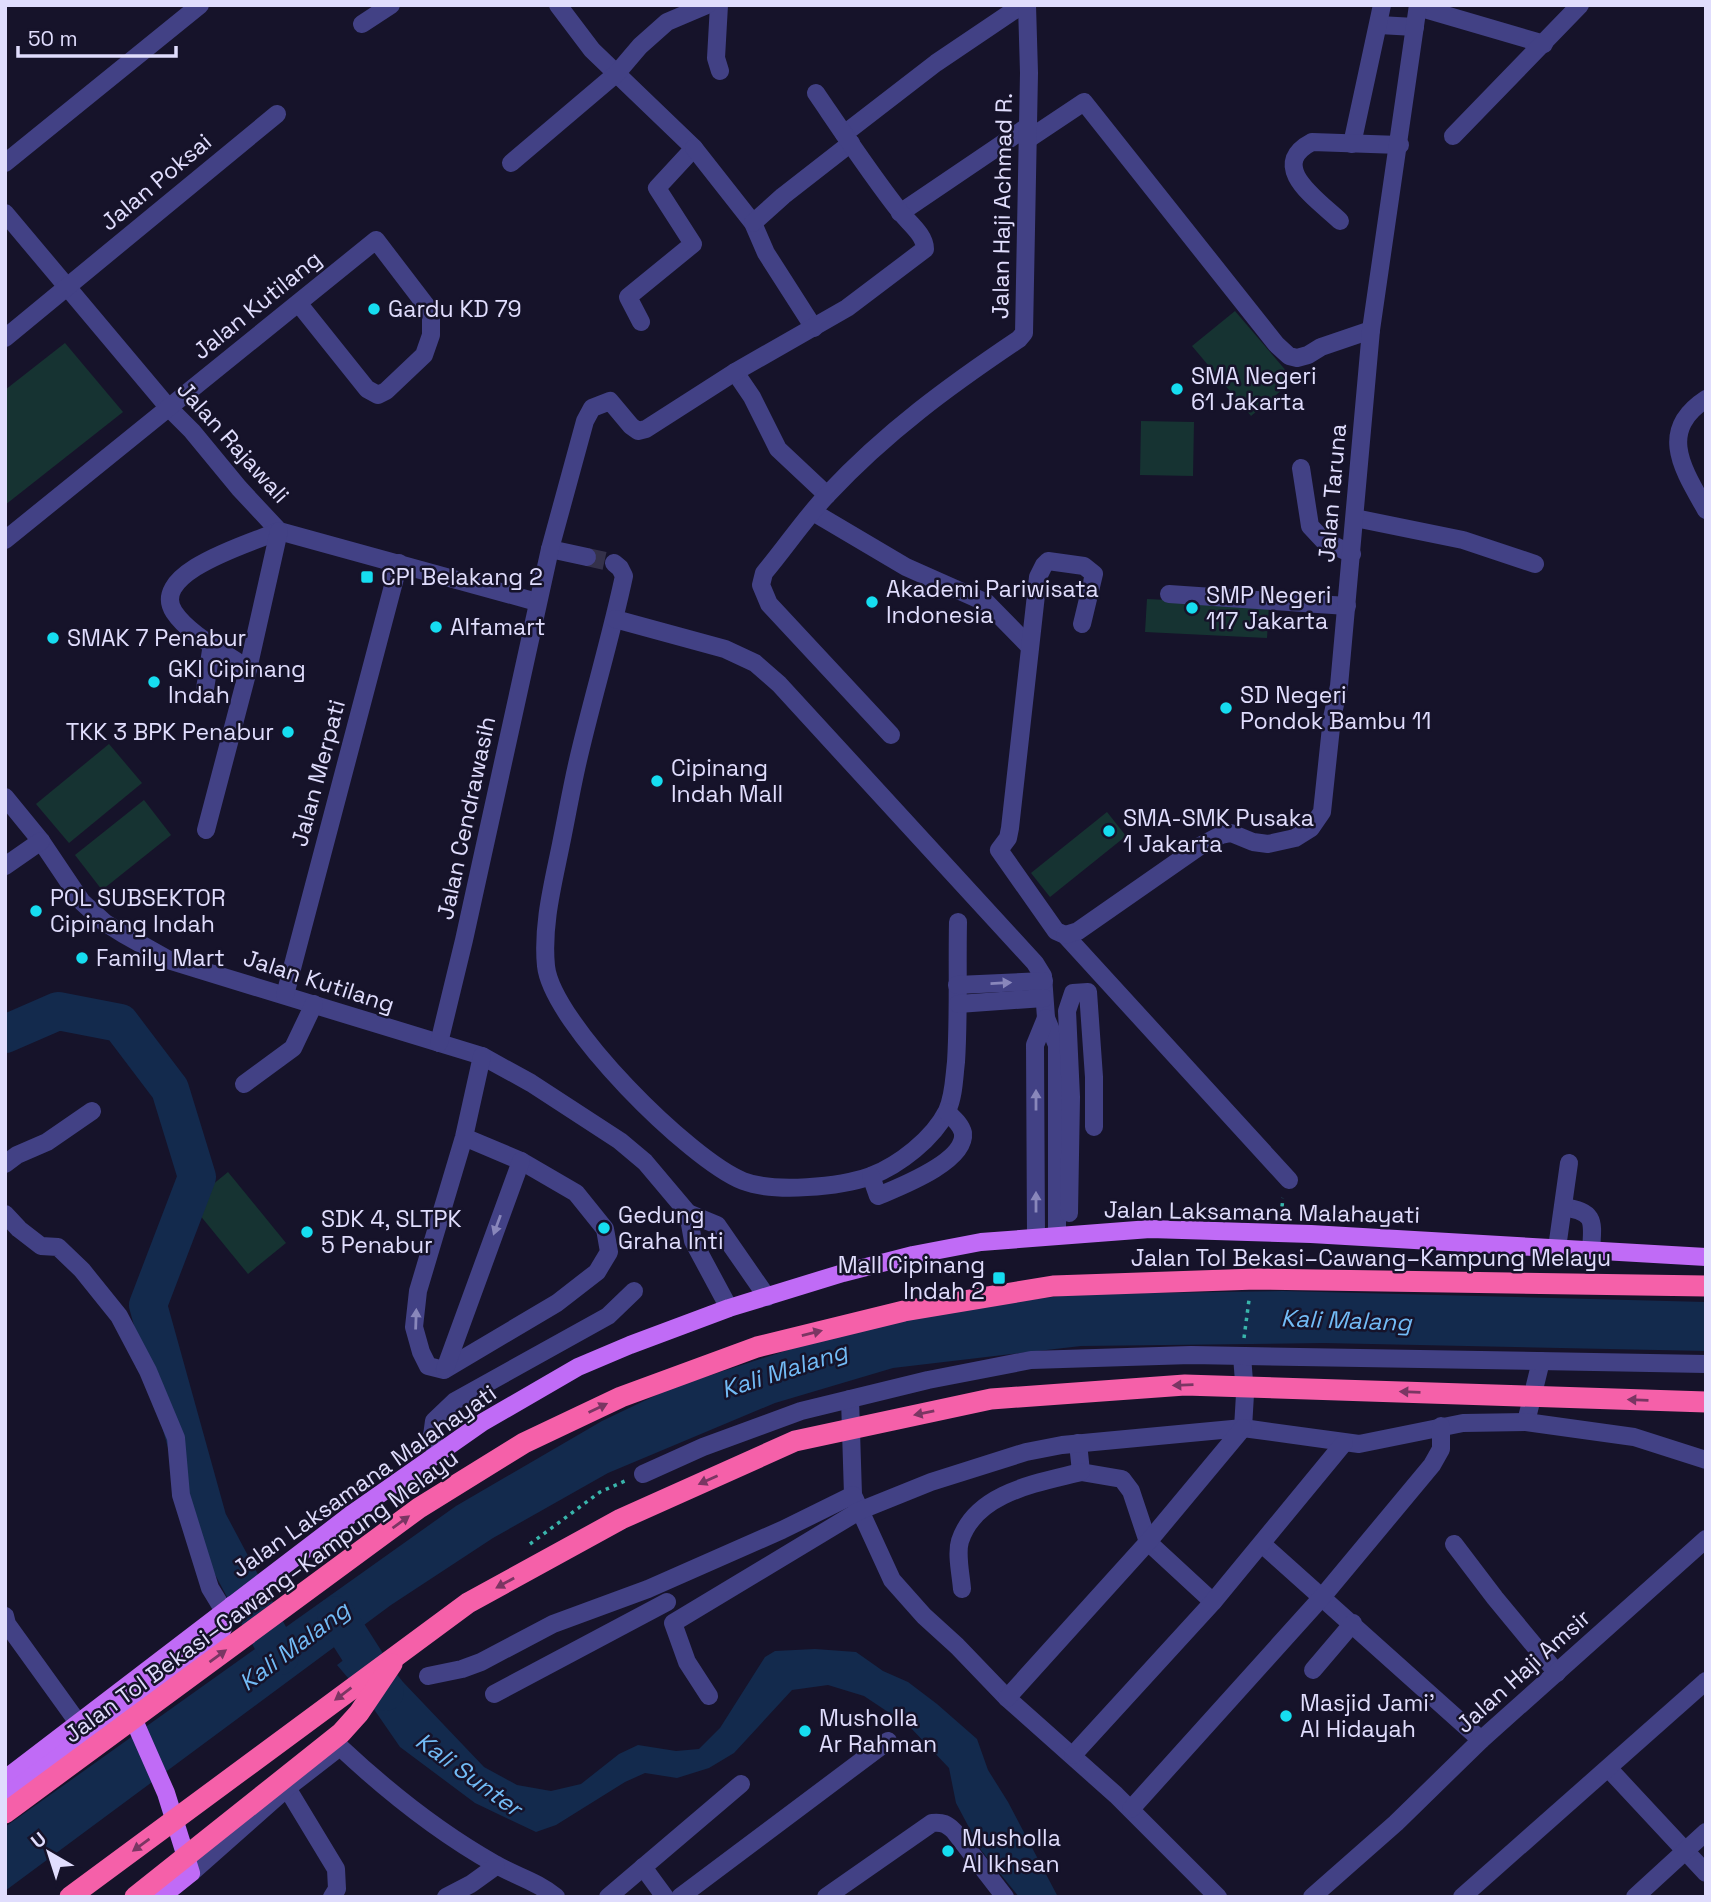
<svg xmlns="http://www.w3.org/2000/svg" width="1711" height="1902" viewBox="0 0 1711 1902" font-family="'Space Grotesk',sans-serif">
	<style>
		.green { fill: #163332 }
		.water { fill: #132a4d }
		.lines { fill: none; stroke-linecap: round; stroke-linejoin: round }
		.river { stroke: #132a4d; stroke-width: 38 }
		.minor-tunnel { stroke: #34314a; stroke-width: 18; stroke-dasharray: 18 9; stroke-linecap: butt }
		.path { stroke: #39b5ac; stroke-width: 3.5; stroke-dasharray: 3.5 5; stroke-linecap: butt }
		.minor { stroke: #424185; stroke-width: 18 }
		.major { stroke: #c06bf6; stroke-width: 18 }
		.highway-bridge { stroke: #f560a9; stroke-width: 21 }
		.oneway { fill: #8987bb }
		.oneway2 { fill: #7a3663 }
		.poi-dot { fill: #16ddf0; stroke: #16132a; stroke-width: 2.5 }
		.labels { text-anchor: middle; dominant-baseline: central; stroke-width: 5; stroke-linejoin: round; paint-order: stroke }
		.street-label { font-size: 23px; fill: #e0ddfd; stroke: #16132a }
		.poi-label { font-size: 23px; fill: #e0ddfd; stroke: #16132a; text-anchor: start }
		.water-label { font-size: 24px; font-style: italic; fill: #72bbf6; stroke: #16132a }
	</style>
	<rect width="100%" height="100%" fill="#16132a"/>
	<g class="green">
		<polygon points="1235,311 1294,380 1251,416 1192,346"/>
		<polygon points="65,343 123,412 5,505 5,390"/>
		<polygon points="1141,421 1194,422 1193,476 1140,475"/>
		<polygon points="1147,599 1269,605 1267,638 1145,632"/>
		<polygon points="109,744 142,783 69,843 36,804"/>
		<polygon points="144,800 171,835 102,890 75,855"/>
		<polygon points="1107,812 1126,836 1050,897 1031,873"/>
		<polygon points="228,1172 286,1243 248,1274 190,1203"/>
	</g>
	<g class="water">
		<polygon points="1283,1291 1706,1302 1706,1351 1324,1343 1081,1346 893,1368 775,1403 608,1473 493,1538 391,1605 5,1891 5,1827 456,1506 602,1421 671,1388 831,1336 945,1311 1075,1294"/>
		<polygon points="370,1640 403,1682 484,1767 517,1785 551,1791 581,1784 619,1754 638,1745 676,1751 699,1749 720,1728 765,1657 775,1651 815,1649 856,1652 883,1671 908,1682 937,1704 977,1739 988,1770 1008,1802 1058,1897 1019,1897 981,1850 956,1803 949,1768 909,1726 864,1696 828,1685 792,1690 734,1753 709,1768 677,1778 645,1773 625,1782 556,1825 536,1832 475,1803 400,1747 371,1705 337,1665"/>
	</g>
	<g class="lines">
		<g class="river">
			<polyline points="5,1034 58,1011 120,1023 170,1089 197,1177 148,1305 208,1521 280,1656"/>
			<polyline points="336,1615 385,1692"/>
		</g>
		<polyline class="minor-tunnel" points="587,557 614,563"/>
		<g class="path">
			<polyline points="1281,1215 1283,1198"/>
			<polyline points="1244,1338 1249,1300"/>
			<polyline points="530,1544 600,1492 625,1481"/>
		</g>
		<g class="minor">
			<polyline points="558,5 592,50 694,148 657,188 693,244 628,297 641,322"/>
			<polyline points="719,5 716,58 720,71"/>
			<polyline points="1418,7 1544,44"/>
			<polyline points="362,24 391,5"/>
			<polyline points="1379,25 1415,27"/>
			<polyline points="844,134 936,63 1022,5"/>
			<polyline points="1453,136 1580,5"/>
			<polyline points="1027,140 1084,102 1276,344 1289,356 1297,358 1308,355 1321,347 1371,330"/>
			<polyline points="1352,144 1382,5"/>
			<polyline points="694,148 753,223 766,253 814,328"/>
			<polyline points="5,163 200,5"/>
			<polyline points="511,163 617,73 640,46 667,22 707,5"/>
			<polyline points="5,213 168,407 192,431 239,488 279,531 537,602"/>
			<polyline points="900,213 1027,127"/>
			<path d="M1340,221C1318,200 1266,166 1312,142L1400,145"/>
			<polyline points="753,223 783,196 851,143"/>
			<polyline points="5,338 277,114"/>
			<polyline points="735,372 752,397 778,449 827,495"/>
			<path d="M1706,399C1657,431 1683,469 1706,510"/>
			<polyline points="1301,468 1310,526 1324,541 1352,554"/>
			<polyline points="813,512 906,567 987,603 1030,647"/>
			<polyline points="1355,518 1463,540 1535,564"/>
			<polyline points="5,540 376,240 431,312 431,335 424,355 386,391 378,395 367,389 299,304"/>
			<polyline points="550,549 587,557"/>
			<path d="M614,563L620,568L624,576C611,637 593,696 579,756C572,785 567,815 561,844C553,884 542,925 546,966C552,1023 690,1160 743,1181C774,1193 840,1187 871,1176C899,1165 933,1139 947,1111C954,1096 954,1078 956,1062C959,1015 957,969 958,922"/>
			<polyline points="1169,594 1347,606"/>
			<polyline points="615,619 725,649 755,663 779,684 1035,963 1043,976 1046,1018 1057,1045 1057,1235"/>
			<polyline points="1082,624 1094,574 1084,566 1048,561 1044,565 1038,577 1010,828 1008,838 999,850 1056,931 1065,935 1289,1180"/>
			<path d="M248,669C226,653 189,635 174,612C148,572 254,542 279,531"/>
			<polyline points="205,689 212,644"/>
			<path d="M891,735L769,604L761,585L764,573C786,547 805,518 828,494C886,432 949,386 1019,339L1024,333L1029,73L1027,5"/>
			<polyline points="5,797 41,841 82,902 104,922 123,934 171,961 482,1056 531,1083 620,1141 645,1162 688,1213 693,1241 729,1308"/>
			<polyline points="206,830 246,678 279,531"/>
			<polyline points="5,866 41,841"/>
			<polyline points="1065,935 1078,931 1200,846 1221,835 1231,833 1253,842 1268,844 1295,838 1311,828 1322,812 1332,718 1339,686 1371,330 1418,5"/>
			<polyline points="957,985 1044,981"/>
			<polyline points="285,995 399,563"/>
			<polyline points="958,1004 1044,998"/>
			<path d="M439,1043L464,940L550,549L585,421L592,408L610,401L631,426L638,431L646,429L735,372L847,308L925,249C925,235 909,223 901,213C871,175 844,134 816,93"/>
			<polyline points="244,1084 293,1048 314,1004"/>
			<polyline points="464,1137 521,1161 576,1193 605,1229 609,1252 597,1272 557,1303 444,1370 428,1366 421,1352 414,1327 418,1291 464,1137 482,1056"/>
			<polyline points="5,1164 17,1155 47,1142 92,1111"/>
			<path d="M871,1176L878,1196C899,1187 966,1162 963,1133C961,1124 953,1118 947,1112"/>
			<path d="M1563,1207C1596,1212 1593,1221 1591,1250"/>
			<polyline points="688,1213 717,1225 767,1297"/>
			<polyline points="1069,1213 1071,1097 1067,1011 1073,993 1088,992 1094,1077 1094,1127"/>
			<polyline points="5,1214 19,1229 41,1246 58,1247 82,1270 119,1316 148,1371 176,1438 181,1495 210,1588 224,1611"/>
			<polyline points="1036,1236 1035,1045 1046,1018"/>
			<polyline points="1557,1248 1569,1163"/>
			<polyline points="1242,1356 1245,1394 1243,1428"/>
			<polyline points="445,1369 521,1161"/>
			<polyline points="850,1399 853,1495 892,1580 924,1616 957,1646 1007,1698 1116,1795 1218,1897"/>
			<polyline points="1526,1422 1541,1361"/>
			<polyline points="1078,1443 1081,1472 1122,1479 1131,1491 1148,1542 1213,1602"/>
			<polyline points="436,1455 432,1436 434,1421 455,1401 608,1316 634,1291"/>
			<polyline points="643,1474 703,1447 801,1411 928,1380 1031,1360 1191,1355 1706,1364"/>
			<polyline points="1262,1544 1481,1740"/>
			<polyline points="1454,1544 1495,1598 1557,1673"/>
			<path d="M962,1589C961,1575 956,1554 960,1541C976,1492 1038,1483 1081,1472"/>
			<polyline points="5,1616 7,1624 79,1724"/>
			<polyline points="1313,1670 1353,1623"/>
			<polyline points="428,1676 462,1669 481,1662 553,1624 648,1589 782,1530 853,1495"/>
			<polyline points="494,1694 667,1602"/>
			<polyline points="709,1696 687,1662 673,1623 859,1511 931,1482 1026,1452 1062,1445 1243,1428 1359,1444 1463,1423 1526,1422 1634,1437 1706,1460"/>
			<polyline points="1007,1698 1148,1542 1243,1428"/>
			<polyline points="1073,1755 1213,1602 1344,1443"/>
			<polyline points="1609,1769 1706,1873"/>
			<polyline points="287,1788 336,1869 337,1889 332,1897"/>
			<polyline points="1131,1809 1323,1596 1432,1465 1441,1449 1441,1426"/>
			<polyline points="643,1867 665,1897"/>
			<path d="M191,1873L287,1788L340,1747C387,1791 438,1832 495,1864C515,1876 537,1881 556,1897"/>
			<polyline points="446,1897 471,1884 496,1866"/>
			<polyline points="608,1897 741,1784"/>
			<polyline points="680,1897 888,1741"/>
			<path d="M826,1897L932,1823C943,1822 947,1824 954,1831L1005,1897"/>
			<polyline points="1312,1897 1396,1823 1481,1740 1706,1539"/>
			<polyline points="1462,1897 1706,1681"/>
			<polyline points="1635,1897 1706,1832"/>
		</g>
		<g class="major">
			<polyline points="129,1709 166,1793 191,1873 161,1897"/>
			<polyline points="5,1779 353,1513 483,1422 578,1367 630,1345 729,1308 843,1273 913,1255 981,1242 1150,1229 1311,1234 1706,1257"/>
			<polyline points="5,1793 11,1792 128,1706 221,1633 232,1605"/>
		</g>
		<g class="highway-bridge">
			<polyline points="5,1813 419,1508 524,1443 621,1397 757,1347 904,1311 1053,1286 1256,1279 1706,1286"/>
			<polyline points="70,1897 468,1603 621,1519 795,1441 991,1399 1185,1385 1706,1402"/>
			<polyline points="135,1897 341,1733 359,1713 392,1664"/>
		</g>
	</g>
	<defs><path id="oneway-solid" d="M-6-.8H1V-3.2L6.5 0L1 3.2V.8H-6Z" transform="scale(1.75)"/></defs>
	<g class="oneway">
		<use href="#oneway-solid" transform="translate(1001 983) rotate(-3)"/>
		<use href="#oneway-solid" transform="translate(1036 1100) rotate(-90)"/>
		<use href="#oneway-solid" transform="translate(1036 1202) rotate(-90)"/>
		<use href="#oneway-solid" transform="translate(497 1225) rotate(110)"/>
		<use href="#oneway-solid" transform="translate(416 1319) rotate(-88)"/>
	</g>
	<g class="oneway2">
		<use href="#oneway-solid" transform="translate(812 1333) rotate(-14)"/>
		<use href="#oneway-solid" transform="translate(1183 1385) rotate(178)"/>
		<use href="#oneway-solid" transform="translate(1410 1392) rotate(-178)"/>
		<use href="#oneway-solid" transform="translate(1638 1400) rotate(-178)"/>
		<use href="#oneway-solid" transform="translate(598 1408) rotate(-26)"/>
		<use href="#oneway-solid" transform="translate(924 1413) rotate(168)"/>
		<use href="#oneway-solid" transform="translate(708 1480) rotate(156)"/>
		<use href="#oneway-solid" transform="translate(401 1522) rotate(-36)"/>
		<use href="#oneway-solid" transform="translate(505 1583) rotate(151)"/>
		<use href="#oneway-solid" transform="translate(218 1656) rotate(-36)"/>
		<use href="#oneway-solid" transform="translate(343 1694) rotate(143)"/>
		<use href="#oneway-solid" transform="translate(141 1845) rotate(144)"/>
	</g>
	<g class="poi-dot">
		<circle cx="374" cy="309" r="7"/>
		<circle cx="1177" cy="389" r="7"/>
		<rect x="360" y="570" width="14" height="14" rx="3.5"/>
		<circle cx="872" cy="602" r="7"/>
		<circle cx="1192" cy="608" r="7"/>
		<circle cx="436" cy="627" r="7"/>
		<circle cx="53" cy="638" r="7"/>
		<circle cx="154" cy="682" r="7"/>
		<circle cx="1226" cy="708" r="7"/>
		<circle cx="288" cy="732" r="7"/>
		<circle cx="657" cy="781" r="7"/>
		<circle cx="1109" cy="831" r="7"/>
		<circle cx="36" cy="911" r="7"/>
		<circle cx="82" cy="958" r="7"/>
		<circle cx="604" cy="1228" r="7"/>
		<circle cx="307" cy="1232" r="7"/>
		<rect x="992" y="1271" width="14" height="14" rx="3.5"/>
		<circle cx="1286" cy="1716" r="7"/>
		<circle cx="805" cy="1731" r="7"/>
		<circle cx="948" cy="1851" r="7"/>
	</g>
	<g class="labels">
		<g class="street-label">
			<text transform="translate(156 182) rotate(-40)">Jalan Poksai</text>
			<text transform="translate(1002 206) rotate(-89)">Jalan Haji Achmad R.</text>
			<text transform="translate(257 305) rotate(-39)">Jalan Kutilang</text>
			<text transform="translate(233 442) rotate(48)">Jalan Rajawali</text>
			<text transform="translate(1332 493) rotate(-85)">Jalan Taruna</text>
			<text transform="translate(318 773) rotate(-75)">Jalan Merpati</text>
			<text transform="translate(466 818) rotate(-78)">Jalan Cendrawasih</text>
			<text transform="translate(319 981) rotate(18)">Jalan Kutilang</text>
			<text transform="translate(1262 1212) rotate(1)">Jalan Laksamana Malahayati</text>
			<text x="1371" y="1258">Jalan Tol Bekasi–Cawang–Kampung Melayu</text>
			<text transform="translate(364 1481) rotate(-35)">Jalan Laksamana Malahayati</text>
			<text transform="translate(261 1596) rotate(-36)">Jalan Tol Bekasi–Cawang–Kampung Melayu</text>
			<text transform="translate(1523 1671) rotate(-42)">Jalan Haji Amsir</text>
		</g>
		<g class="poi-label">
			<text x="388" y="309">Gardu KD 79</text>
			<text x="1191" y="376">SMA Negeri<tspan x="1191" dy="26">61 Jakarta</tspan></text>
			<text x="381" y="577">CPI Belakang 2</text>
			<text x="886" y="589">Akademi Pariwisata<tspan x="886" dy="26">Indonesia</tspan></text>
			<text x="1206" y="595">SMP Negeri<tspan x="1206" dy="26">117 Jakarta</tspan></text>
			<text x="450" y="627">Alfamart</text>
			<text x="67" y="638">SMAK 7 Penabur</text>
			<text x="168" y="669">GKI Cipinang<tspan x="168" dy="26">Indah</tspan></text>
			<text x="1240" y="695">SD Negeri<tspan x="1240" dy="26">Pondok Bambu 11</tspan></text>
			<text x="274" y="732" text-anchor="end">TKK 3 BPK Penabur</text>
			<text x="671" y="768">Cipinang<tspan x="671" dy="26">Indah Mall</tspan></text>
			<text x="1123" y="818">SMA-SMK Pusaka<tspan x="1123" dy="26">1 Jakarta</tspan></text>
			<text x="50" y="898">POL SUBSEKTOR<tspan x="50" dy="26">Cipinang Indah</tspan></text>
			<text x="96" y="958">Family Mart</text>
			<text x="618" y="1215">Gedung<tspan x="618" dy="26">Graha Inti</tspan></text>
			<text x="321" y="1219">SDK 4, SLTPK<tspan x="321" dy="26">5 Penabur</tspan></text>
			<text x="985" y="1265" text-anchor="end">Mall Cipinang<tspan x="985" dy="26">Indah 2</tspan></text>
			<text x="1300" y="1703">Masjid Jami'<tspan x="1300" dy="26">Al Hidayah</tspan></text>
			<text x="819" y="1718">Musholla<tspan x="819" dy="26">Ar Rahman</tspan></text>
			<text x="962" y="1838">Musholla<tspan x="962" dy="26">Al Ikhsan</tspan></text>
		</g>
		<g class="water-label">
			<text transform="translate(1346 1320) rotate(2)">Kali Malang</text>
			<text transform="translate(784 1370) rotate(-18)">Kali Malang</text>
			<text transform="translate(294 1646) rotate(-37)">Kali Malang</text>
			<text transform="translate(469 1774) rotate(36)">Kali Sunter</text>
		</g>
	</g>
	<rect width="1711" height="1902" fill="none" stroke="#e0ddfd" stroke-width="14"/>
	<g transform="translate(49 1853) rotate(321)" stroke="#16132a" stroke-width="5" paint-order="stroke">
	<path d="M0-5L12 26L0 18L-12 26Z" fill="#e0ddfd"/>
	<text y="-10" font-size="19" font-weight="bold" text-anchor="middle" fill="#e0ddfd">U</text>
	</g>
	<path d="M18 46v10h158v-10" fill="none" stroke="#e0ddfd" stroke-width="3.5"/>
	<text x="28" y="46" font-size="21" fill="#e0ddfd" stroke="#16132a" stroke-width="5" paint-order="stroke">50 m</text>
</svg>
